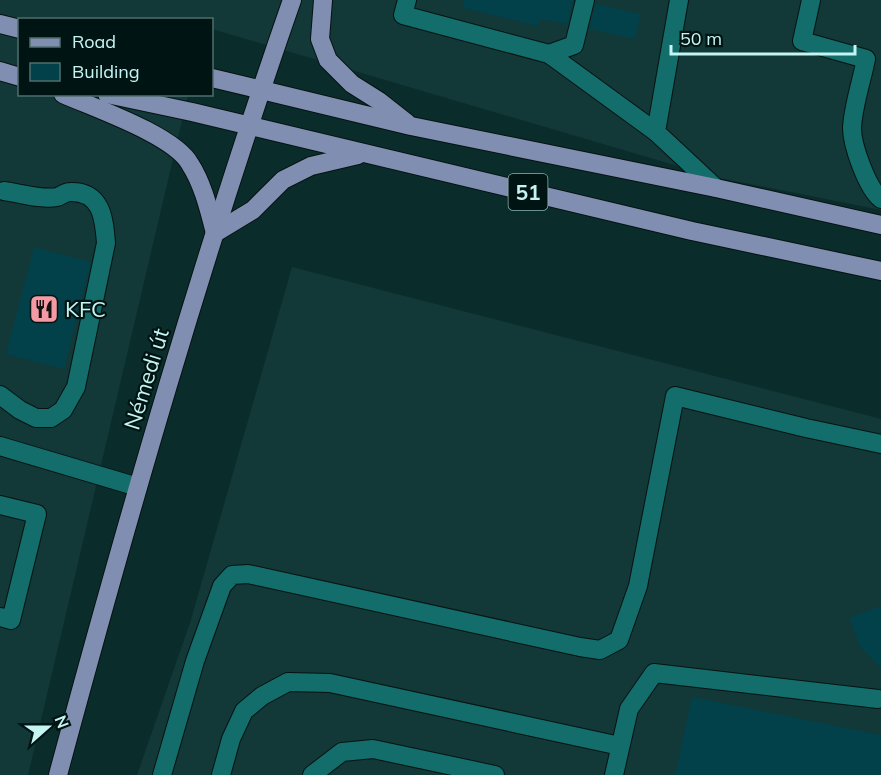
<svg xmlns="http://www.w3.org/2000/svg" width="881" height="775" viewBox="0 0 881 775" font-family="Mulish,sans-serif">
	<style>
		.built { fill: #123938 }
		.building { fill: #02404a }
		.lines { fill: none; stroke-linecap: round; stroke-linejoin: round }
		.minor-casing { stroke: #061312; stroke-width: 20 }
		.major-casing { stroke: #061312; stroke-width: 20 }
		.minor { stroke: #126d6b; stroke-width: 18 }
		.major { stroke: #808fb1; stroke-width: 18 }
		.labels { text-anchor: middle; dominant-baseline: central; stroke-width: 4.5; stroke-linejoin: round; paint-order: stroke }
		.shield { fill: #001413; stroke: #8ab2b0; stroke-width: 1.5 }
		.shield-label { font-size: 21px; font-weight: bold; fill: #c5f5f3 }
		.poi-label { font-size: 22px; fill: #c5f5f3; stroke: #001413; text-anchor: start }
		.street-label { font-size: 22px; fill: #c5f5f3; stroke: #001413 }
	</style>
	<rect width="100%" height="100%" fill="#0a2d2c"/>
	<g class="built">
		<polygon points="0,0 881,0 881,210 715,177 212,29 212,20 20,20 20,94 188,95 28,775 0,775"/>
		<polygon points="292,267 881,419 881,775 137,775 190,623"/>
	</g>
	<g class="building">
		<polygon points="464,0 573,0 568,24 540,19 539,26 463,8"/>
		<polygon points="596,4 641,14 635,39 589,29"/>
		<polygon points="34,247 91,262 64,369 6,354"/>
		<polygon points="881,606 881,669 860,646 849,618"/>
		<polygon points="692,697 881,735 881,775 675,775"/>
	</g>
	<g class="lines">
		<g class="minor-casing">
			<g id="minor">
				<polyline points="407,0 403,15 549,54 574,45 585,0"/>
				<polyline points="679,0 656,132 716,188"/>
				<path d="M811,0L802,41L866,59C862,80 853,106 852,128C852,145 867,188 881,199"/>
				<polyline points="549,54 656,132"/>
				<path d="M0,395L20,410L36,418H51L63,410L76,387L106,243C104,219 102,191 70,192C65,192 61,196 57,197C41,200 20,193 4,191"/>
				<polyline points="0,446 138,487"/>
				<polyline points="0,505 37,514 11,620 0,617"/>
				<polyline points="162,775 195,661 222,586 232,575 248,574 580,647 600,650 619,640 638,586 675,396 806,428 881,444"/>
				<polyline points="221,775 231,739 244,711 262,696 288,682 330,683 620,746"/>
				<polyline points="312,775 342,752 373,749 495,775"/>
				<polyline points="614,775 629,709 654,673 878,699"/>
			</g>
		</g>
		<g class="major-casing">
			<g id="major">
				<polyline points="323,0 320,39 328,60 352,84 379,101 407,123"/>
				<polyline points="0,24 20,29"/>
				<polyline points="0,71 20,77"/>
				<polyline points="212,78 411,126 716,188 881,225"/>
				<path d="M63,94C94,108 174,135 190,164C203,184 209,210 215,233"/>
				<polyline points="107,94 192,112 692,231 881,271"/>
				<polyline points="215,233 253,210 283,180 311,166 358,155"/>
				<path d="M58,775C128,515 203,255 292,0"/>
			</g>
		</g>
		<use href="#minor" class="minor"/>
		<use href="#major" class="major"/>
	</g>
	<defs>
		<g id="restaurant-square" transform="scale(1.5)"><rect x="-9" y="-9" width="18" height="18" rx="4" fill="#f49aa4" stroke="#001413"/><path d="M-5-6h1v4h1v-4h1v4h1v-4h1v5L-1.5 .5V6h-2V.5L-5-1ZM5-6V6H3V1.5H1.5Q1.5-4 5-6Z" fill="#111"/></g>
	</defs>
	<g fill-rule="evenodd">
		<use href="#restaurant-square" x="44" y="309"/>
	</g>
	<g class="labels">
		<rect class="shield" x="508.5" y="174" width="39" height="36" rx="4.5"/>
		<g class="shield-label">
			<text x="528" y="192">51</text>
		</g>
		<g class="poi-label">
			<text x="65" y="309">KFC</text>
		</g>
		<g class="street-label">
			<text transform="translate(146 379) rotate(-73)">Némedi út</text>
		</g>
	</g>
	<rect x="18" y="18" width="195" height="78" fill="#001413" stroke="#4f6e6d" stroke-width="1.5"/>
	<rect x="30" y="38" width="30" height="9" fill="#808fb1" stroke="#4f6e6d" stroke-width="1.5"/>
	<text x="72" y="48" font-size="18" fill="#c5f5f3">Road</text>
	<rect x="30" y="63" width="30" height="18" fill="#02404a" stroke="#4f6e6d" stroke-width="1.5"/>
	<text x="72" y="78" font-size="18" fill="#c5f5f3">Building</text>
	<g transform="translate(48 727) rotate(69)" stroke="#001413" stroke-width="4.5" paint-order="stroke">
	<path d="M0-4.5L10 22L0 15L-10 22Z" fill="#c5f5f3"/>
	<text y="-9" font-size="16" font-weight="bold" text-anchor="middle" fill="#c5f5f3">N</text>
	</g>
	<path d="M671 45v9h184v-9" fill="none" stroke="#c5f5f3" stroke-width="3"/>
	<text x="680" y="45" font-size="18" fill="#c5f5f3" stroke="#001413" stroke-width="4.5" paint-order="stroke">50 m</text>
</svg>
